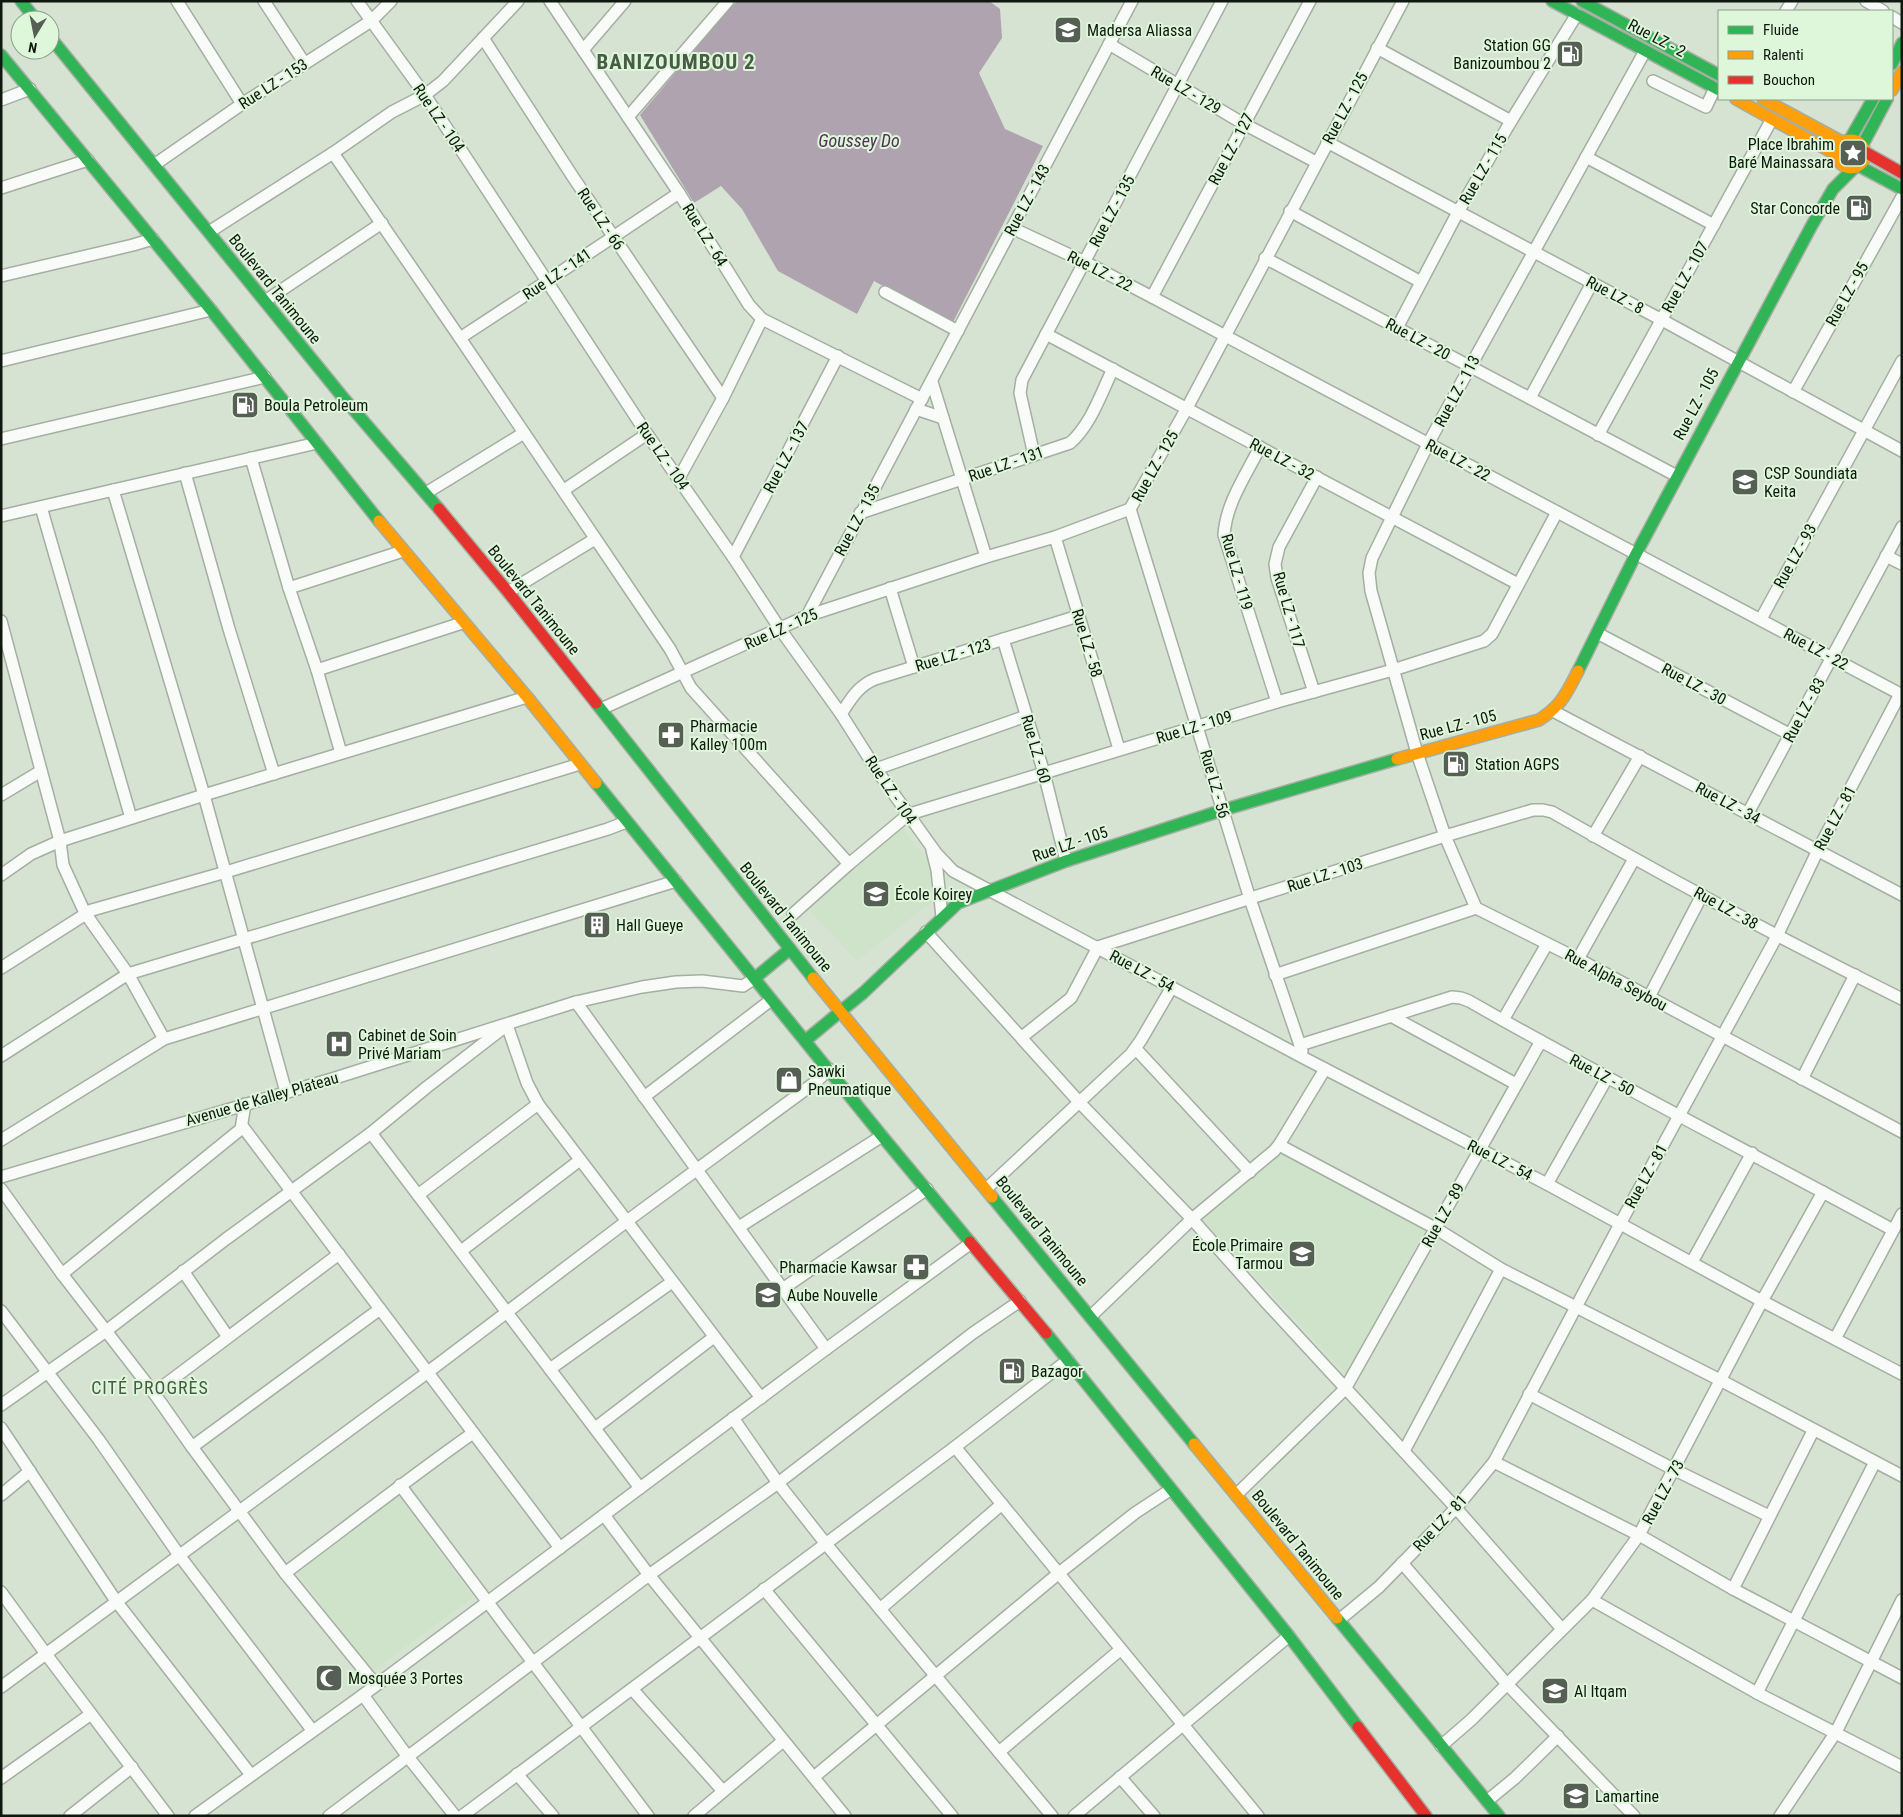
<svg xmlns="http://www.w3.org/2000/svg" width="1903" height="1817" viewBox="0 0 1903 1817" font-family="'Roboto Condensed',sans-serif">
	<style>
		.built { fill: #cee3ca }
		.water { fill: #aea3ae }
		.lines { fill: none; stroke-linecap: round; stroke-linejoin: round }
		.street-casing { stroke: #a4aea2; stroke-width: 14 }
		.fast-casing { stroke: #a4aea2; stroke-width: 14 }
		.slow-casing { stroke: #a4aea2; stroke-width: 14 }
		.jam-casing { stroke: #a4aea2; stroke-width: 14 }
		.street { stroke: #f9fbf8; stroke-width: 11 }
		.fast { stroke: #30b455; stroke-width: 11 }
		.slow { stroke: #ff9f0a; stroke-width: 11 }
		.jam { stroke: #e5322d; stroke-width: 11 }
		.labels { text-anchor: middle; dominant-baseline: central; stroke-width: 4; stroke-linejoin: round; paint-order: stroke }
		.poi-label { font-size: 16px; fill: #0f180e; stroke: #def6da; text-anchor: start }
		.street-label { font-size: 16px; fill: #0f180e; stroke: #def6da }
		.water-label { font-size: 18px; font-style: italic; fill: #533255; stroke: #def6da }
		.neighbourhood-label { font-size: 18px; letter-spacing: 1px; fill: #485c45; stroke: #def6da }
		.district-label { font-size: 21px; font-weight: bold; letter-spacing: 1px; fill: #485c45; stroke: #def6da }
	</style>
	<rect width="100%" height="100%" fill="#d6e3d3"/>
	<g class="built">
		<polygon points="900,825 933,866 935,884 930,884 931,902 857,961 809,910"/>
		<polygon points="1283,1151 1426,1228 1346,1374 1201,1218"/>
		<polygon points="398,1495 473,1597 371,1672 295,1569"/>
	</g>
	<polygon class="water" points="737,1 989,1 1000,9 1002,38 979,73 1005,129 1043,146 952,324 874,281 857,314 778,271 742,209 721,186 694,203 640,115 676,72 679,63"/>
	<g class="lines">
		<g class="street-casing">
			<g id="street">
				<polyline points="177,1 242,104"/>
				<polyline points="264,1 305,64"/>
				<polyline points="357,1 425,95 647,434 733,557 780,629 841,714 876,769 936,853 953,871 1304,1058 1547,1184 1762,1301 1902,1374"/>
				<polyline points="550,1 679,193 749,305 762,319 922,399"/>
				<polyline points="1866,1 1883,11"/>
				<polyline points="1786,11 1792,1"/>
				<polyline points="1892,17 1902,23"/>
				<polyline points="483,38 573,177 723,398"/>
				<polyline points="1109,44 1244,124 1316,162"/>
				<polyline points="1377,48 1511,121"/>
				<polyline points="583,50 625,1"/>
				<polyline points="1645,51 1470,367 1428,444 1372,558 1369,573 1371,591 1417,753 1445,836 1476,908 1578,959 1902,1132"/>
				<polyline points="1653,81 1706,107 1715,88"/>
				<polyline points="1,100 30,89"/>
				<polyline points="628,117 728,1"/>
				<polyline points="1327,142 1662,320 1902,451"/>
				<polyline points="333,153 460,338 670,649 691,688 849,864"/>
				<polyline points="1586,157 1714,225"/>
				<polyline points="154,165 242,104 371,21 391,1"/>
				<polyline points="1,188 88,160"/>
				<polyline points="1290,211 1421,282"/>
				<polyline points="1012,228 1085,262 1152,297 1902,695"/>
				<polyline points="209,232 333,153 392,112 425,95 443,81 518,1"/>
				<polyline points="1265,258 1677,476"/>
				<polyline points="1,276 133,245 153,239"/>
				<polyline points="885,292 958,331"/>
				<polyline points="1152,297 1310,1"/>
				<polyline points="265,301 382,223"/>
				<polyline points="1397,328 1458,212 1511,121 1577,14"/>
				<polyline points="1046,334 1518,584"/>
				<polyline points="460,338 547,281 679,193"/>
				<polyline points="1,361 211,310"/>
				<polyline points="932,382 986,557"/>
				<polyline points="1793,392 1902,197"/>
				<polyline points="1530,398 1592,283"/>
				<polyline points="916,409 943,418"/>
				<polyline points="1598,435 1772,119"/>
				<polyline points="1,439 265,377"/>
				<path d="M1260,447C1246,475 1226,503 1224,535L1277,702"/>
				<polyline points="1034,455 1020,393 1022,380 1222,1"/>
				<polyline points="251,458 289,588 317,670 341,753"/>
				<polyline points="185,473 229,629 274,774"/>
				<polyline points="679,478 723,398 762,319"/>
				<polyline points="113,490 204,795 286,1092"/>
				<polyline points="564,490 647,434"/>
				<polyline points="426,493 524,433"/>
				<polyline points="41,507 131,818"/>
				<polyline points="1130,509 1250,899 1302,1051"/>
				<path d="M860,513L1070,443C1091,425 1101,393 1113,369"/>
				<polyline points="1,516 317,443"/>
				<polyline points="1055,537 1119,749"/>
				<polyline points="1886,556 1902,564"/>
				<polyline points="733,557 838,356"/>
				<polyline points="289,588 403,551"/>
				<polyline points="890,588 914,667"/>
				<polyline points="508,592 595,539"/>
				<polyline points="807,616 1132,1"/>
				<polyline points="1761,619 1902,361"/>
				<polyline points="1,621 60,841 63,865 85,913 128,974 164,1039"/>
				<polyline points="1597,633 1791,735"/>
				<polyline points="1003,639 1044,773 1066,861"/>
				<polyline points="317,670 462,623"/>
				<polyline points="1314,692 1277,578 1275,564 1279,547 1317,477"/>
				<polyline points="601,709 807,616 986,557 1055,537 1130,509 1187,408 1403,1"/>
				<polyline points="1553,711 1902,895"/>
				<path d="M841,714C851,699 858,686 875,679L1078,616"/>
				<polyline points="876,769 1026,716"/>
				<polyline points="1,795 41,771"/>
				<polyline points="1748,813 1902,527"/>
				<polyline points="1593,836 1640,756"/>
				<polyline points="932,850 937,870 942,917"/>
				<polyline points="1,875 31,854 60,841 204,795 527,697"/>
				<polyline points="793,914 849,864 904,818 913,813 1277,702 1393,670 1484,641 1492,634 1557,512"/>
				<polyline points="926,932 1080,1103 1192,1219 1265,1301 1456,1508 1562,1629"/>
				<path d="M1098,947L1445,836L1533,810H1543L1552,812C1667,878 1783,940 1902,999"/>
				<polyline points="1578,959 1634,859"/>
				<polyline points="1,968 92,910 226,872 580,764"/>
				<polyline points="1275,975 1476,908"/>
				<polyline points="1649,997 1702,895"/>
				<polyline points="576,1002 826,1349"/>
				<polyline points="1391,1016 1516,1084"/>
				<polyline points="1503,1020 1547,944"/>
				<polyline points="1022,1037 1071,998 1098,947"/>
				<path d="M1300,1045L1452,997L1461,998L1469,1001C1609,1081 1752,1153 1893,1230"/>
				<polyline points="1136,1049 1250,1172"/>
				<polyline points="1,1056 128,974 608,829 626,822"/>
				<polyline points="1802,1079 1855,975"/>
				<polyline points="644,1097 771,1000"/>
				<polyline points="243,1127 560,1548"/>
				<polyline points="371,1133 640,1488"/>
				<polyline points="1,1140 164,1039 676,881"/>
				<polyline points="1279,1145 1435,1228 1501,1269 1720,1380 1902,1476"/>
				<polyline points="1,1177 335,1078 576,1002 642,987 676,982 702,981 743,986 755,978"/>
				<polyline points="1547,1184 1607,1078"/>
				<polyline points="1,1189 62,1274 154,1393 192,1447 285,1573 376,1685"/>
				<polyline points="986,1189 1131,1054 1141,1040 1172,987"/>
				<polyline points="418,1195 538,1104"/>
				<polyline points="739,1227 882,1136"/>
				<polyline points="461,1251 580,1160"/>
				<polyline points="1692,1262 1752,1153"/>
				<polyline points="183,1271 228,1337"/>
				<polyline points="62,1274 241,1129 245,1104"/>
				<polyline points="784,1288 927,1189"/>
				<polyline points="1,1311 99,1440 179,1555 312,1730"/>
				<polyline points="1091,1316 1192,1219 1274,1151 1279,1145 1325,1069"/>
				<polyline points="1835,1339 1902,1214"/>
				<polyline points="550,1369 672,1282"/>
				<polyline points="154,1393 339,1254"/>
				<polyline points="1529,1394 1675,1470 1769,1516"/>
				<polyline points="1,1405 106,1331 226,1239 371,1133 427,1087 507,1025 527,1083 538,1104 761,1398"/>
				<polyline points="733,1418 778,1483 826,1544 1052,1816"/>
				<polyline points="1,1428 116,1601 251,1775"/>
				<polyline points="595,1428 714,1337"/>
				<polyline points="192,1447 380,1309"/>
				<polyline points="955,1447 1258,1816"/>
				<polyline points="1404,1451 1501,1269"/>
				<polyline points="1494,1462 1639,1535 1733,1589 1902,1678"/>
				<polyline points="400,1485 648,1816"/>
				<polyline points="1,1495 30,1471"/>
				<polyline points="1236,1495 1345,1389 1541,1041"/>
				<polyline points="604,1515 649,1575 845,1816"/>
				<polyline points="1402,1563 1507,1684 1634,1816"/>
				<path d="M285,1573C348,1526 409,1478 473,1433"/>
				<polyline points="764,1589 952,1816"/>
				<polyline points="1733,1589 1813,1431"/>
				<polyline points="1,1592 46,1654 168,1816"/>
				<polyline points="1592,1600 1757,1693 1902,1767"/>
				<polyline points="880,1609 1002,1504"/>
				<polyline points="1339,1620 1379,1587 1456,1508 1494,1462 1620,1224 1777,936 1818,850 1900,694"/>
				<polyline points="1,1687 428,1372 627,1221 817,1081 829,1069"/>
				<polyline points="632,1689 723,1791"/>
				<polyline points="1757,1693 1875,1462"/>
				<polyline points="363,1695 408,1757 455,1816"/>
				<polyline points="1441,1746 1471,1720 1592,1600 1639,1535 1762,1301 1823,1192"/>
				<polyline points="999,1752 1120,1650"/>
				<polyline points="517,1774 553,1816"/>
				<polyline points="814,1777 1059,1573 1135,1513 1170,1490"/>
				<polyline points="1120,1777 1154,1816"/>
				<polyline points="1,1778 91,1714"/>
				<polyline points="1487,1801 1515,1778 1558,1736"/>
				<polyline points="70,1816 132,1767"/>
				<polyline points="195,1816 363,1695 826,1349 971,1243"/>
				<polyline points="329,1816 649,1575 778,1483 973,1333 1020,1301"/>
				<polyline points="462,1816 955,1447 1068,1360"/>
				<polyline points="694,1816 783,1741"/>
				<polyline points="1074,1816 1289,1636"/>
				<polyline points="1780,1816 1836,1732 1902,1600"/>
			</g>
		</g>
		<g class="fast-casing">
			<g id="fast">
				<polyline points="21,1 36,20"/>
				<polyline points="1552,1 1719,90"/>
				<polyline points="1582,1 1719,75"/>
				<polyline points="50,37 341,395 439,509"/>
				<polyline points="1,55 211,310 379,521"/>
				<polyline points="1892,64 1902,43"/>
				<polyline points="1849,141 1873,99"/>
				<polyline points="1862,146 1887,99"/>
				<polyline points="1859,166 1902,189"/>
				<polyline points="1578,671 1636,554 1812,225 1833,189 1855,167"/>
				<polyline points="596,703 813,978"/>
				<polyline points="596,783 882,1136 970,1242"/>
				<polyline points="755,978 790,949"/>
				<polyline points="841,1011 863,993 958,903 1066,861 1223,810 1397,759"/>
				<polyline points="806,1040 841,1011"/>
				<polyline points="992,1197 1194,1444"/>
				<polyline points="1046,1333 1289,1636 1358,1727"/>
				<polyline points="1337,1618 1499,1816"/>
			</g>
		</g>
		<g class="slow-casing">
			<g id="slow">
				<polyline points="1892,90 1902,72"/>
				<polyline points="1736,99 1837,155"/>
				<polyline points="1763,99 1844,143"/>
				<circle cx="1851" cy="154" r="14"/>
				<polyline points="379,521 527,697 596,783"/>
				<path d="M1397,759L1539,720C1562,705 1566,694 1578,671"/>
				<polyline points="813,978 992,1197"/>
				<polyline points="1194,1444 1337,1618"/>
			</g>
		</g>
		<g class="jam-casing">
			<g id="jam">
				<polyline points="1865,152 1902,173"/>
				<polyline points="439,509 508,592 596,703"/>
				<polyline points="970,1242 1046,1333"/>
				<polyline points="1358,1727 1426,1816"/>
			</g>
		</g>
		<use href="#street" class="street"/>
		<use href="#fast" class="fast"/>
		<use href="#slow" class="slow"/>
		<use href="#jam" class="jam"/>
	</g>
	<defs>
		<g id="school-square" transform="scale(1.4375)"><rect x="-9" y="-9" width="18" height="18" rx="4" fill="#555f53" stroke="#def6da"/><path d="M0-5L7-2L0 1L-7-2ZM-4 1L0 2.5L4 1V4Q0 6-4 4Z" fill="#fff"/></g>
		<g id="fuel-square" transform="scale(1.4375)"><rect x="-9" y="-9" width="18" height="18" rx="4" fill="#555f53" stroke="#def6da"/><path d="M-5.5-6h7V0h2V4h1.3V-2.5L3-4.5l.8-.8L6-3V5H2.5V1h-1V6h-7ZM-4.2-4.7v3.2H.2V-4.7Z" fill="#fff"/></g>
		<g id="sight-square" transform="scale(1.4375)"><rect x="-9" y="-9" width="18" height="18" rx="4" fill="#555f53" stroke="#def6da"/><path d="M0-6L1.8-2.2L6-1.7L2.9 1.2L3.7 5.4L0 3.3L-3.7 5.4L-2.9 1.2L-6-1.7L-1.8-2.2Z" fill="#fff"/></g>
		<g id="pharmacy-square" transform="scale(1.4375)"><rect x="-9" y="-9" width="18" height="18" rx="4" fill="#555f53" stroke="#def6da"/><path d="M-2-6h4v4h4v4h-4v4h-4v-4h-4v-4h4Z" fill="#fff"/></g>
		<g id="building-square" transform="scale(1.4375)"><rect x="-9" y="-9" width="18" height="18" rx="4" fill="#555f53" stroke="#def6da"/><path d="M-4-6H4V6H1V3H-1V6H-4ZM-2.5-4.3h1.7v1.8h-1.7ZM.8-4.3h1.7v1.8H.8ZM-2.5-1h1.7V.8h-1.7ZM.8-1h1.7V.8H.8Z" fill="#fff"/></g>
		<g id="hospital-square" transform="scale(1.4375)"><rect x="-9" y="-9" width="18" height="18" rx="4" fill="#555f53" stroke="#def6da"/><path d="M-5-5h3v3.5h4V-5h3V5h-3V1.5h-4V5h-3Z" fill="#fff"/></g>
		<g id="shop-square" transform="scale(1.4375)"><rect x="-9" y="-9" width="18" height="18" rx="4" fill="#555f53" stroke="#def6da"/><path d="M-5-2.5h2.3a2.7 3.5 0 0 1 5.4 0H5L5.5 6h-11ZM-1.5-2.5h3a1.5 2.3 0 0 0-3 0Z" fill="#fff"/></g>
		<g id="mosque-square" transform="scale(1.4375)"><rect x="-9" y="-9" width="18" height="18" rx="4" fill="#555f53" stroke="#def6da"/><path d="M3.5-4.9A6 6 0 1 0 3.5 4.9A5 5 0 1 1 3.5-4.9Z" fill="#fff"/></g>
	</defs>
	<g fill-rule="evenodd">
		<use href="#school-square" x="1068" y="30"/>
		<use href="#fuel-square" x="1570" y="54"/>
		<use href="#sight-square" x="1853" y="153"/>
		<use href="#fuel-square" x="1859" y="208"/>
		<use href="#fuel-square" x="245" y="405"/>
		<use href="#school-square" x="1745" y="482"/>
		<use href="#pharmacy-square" x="671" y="735"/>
		<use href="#fuel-square" x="1456" y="764"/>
		<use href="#school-square" x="876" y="894"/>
		<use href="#building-square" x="597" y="925"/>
		<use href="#hospital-square" x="339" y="1044"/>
		<use href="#shop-square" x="789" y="1080"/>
		<use href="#school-square" x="1302" y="1254"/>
		<use href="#pharmacy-square" x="916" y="1267"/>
		<use href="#school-square" x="768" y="1295"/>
		<use href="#fuel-square" x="1012" y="1371"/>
		<use href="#mosque-square" x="329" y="1678"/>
		<use href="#school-square" x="1555" y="1691"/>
		<use href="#school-square" x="1576" y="1796"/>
	</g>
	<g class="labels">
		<g class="poi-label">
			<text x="1087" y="30">Madersa Aliassa</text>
			<text x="1551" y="45" text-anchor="end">Station GG<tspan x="1551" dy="18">Banizoumbou 2</tspan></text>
			<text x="1834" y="144" text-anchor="end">Place Ibrahim<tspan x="1834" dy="18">Baré Mainassara</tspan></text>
			<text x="1840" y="208" text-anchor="end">Star Concorde</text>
			<text x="264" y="405">Boula Petroleum</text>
			<text x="1764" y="473">CSP Soundiata<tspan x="1764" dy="18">Keita</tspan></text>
			<text x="690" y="726">Pharmacie<tspan x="690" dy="18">Kalley 100m</tspan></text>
			<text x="1475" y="764">Station AGPS</text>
			<text x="895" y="894">École Koirey</text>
			<text x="616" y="925">Hall Gueye</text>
			<text x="358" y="1035">Cabinet de Soin<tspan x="358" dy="18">Privé Mariam</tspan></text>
			<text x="808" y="1071">Sawki<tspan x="808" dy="18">Pneumatique</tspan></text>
			<text x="1283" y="1245" text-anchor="end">École Primaire<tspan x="1283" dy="18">Tarmou</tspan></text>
			<text x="897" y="1267" text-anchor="end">Pharmacie Kawsar</text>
			<text x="787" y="1295">Aube Nouvelle</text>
			<text x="1031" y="1371">Bazagor</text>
			<text x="348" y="1678">Mosquée 3 Portes</text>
			<text x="1574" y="1691">Al Itqam</text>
			<text x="1595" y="1796">Lamartine</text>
		</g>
		<g class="street-label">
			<text transform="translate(1657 38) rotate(28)">Rue LZ - 2</text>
			<text transform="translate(273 84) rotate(-33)">Rue LZ - 153</text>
			<text transform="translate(1186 90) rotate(31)">Rue LZ - 129</text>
			<text transform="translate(1345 108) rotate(-62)">Rue LZ - 125</text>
			<text transform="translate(439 118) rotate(56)">Rue LZ - 104</text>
			<text transform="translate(1231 149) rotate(-62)">Rue LZ - 127</text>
			<text transform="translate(1483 169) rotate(-60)">Rue LZ - 115</text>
			<text transform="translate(1027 200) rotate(-62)">Rue LZ - 143</text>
			<text transform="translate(1112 211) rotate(-62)">Rue LZ - 135</text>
			<text transform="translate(601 219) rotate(56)">Rue LZ - 66</text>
			<text transform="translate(705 235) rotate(58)">Rue LZ - 64</text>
			<text transform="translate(1100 271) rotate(27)">Rue LZ - 22</text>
			<text transform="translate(557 274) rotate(-34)">Rue LZ - 141</text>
			<text transform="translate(1685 277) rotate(-61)">Rue LZ - 107</text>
			<text transform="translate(275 289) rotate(51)">Boulevard Tanimoune</text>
			<text transform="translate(1847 294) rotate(-61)">Rue LZ - 95</text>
			<text transform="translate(1615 295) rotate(28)">Rue LZ - 8</text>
			<text transform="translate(1418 339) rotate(28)">Rue LZ - 20</text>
			<text transform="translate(1457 391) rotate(-62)">Rue LZ - 113</text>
			<text transform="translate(1696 404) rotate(-62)">Rue LZ - 105</text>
			<text transform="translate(663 456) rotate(55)">Rue LZ - 104</text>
			<text transform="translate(786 457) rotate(-62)">Rue LZ - 137</text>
			<text transform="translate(1282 459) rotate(28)">Rue LZ - 32</text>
			<text transform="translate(1458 460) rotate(28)">Rue LZ - 22</text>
			<text transform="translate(1006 464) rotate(-19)">Rue LZ - 131</text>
			<text transform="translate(1155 466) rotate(-61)">Rue LZ - 125</text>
			<text transform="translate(857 520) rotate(-62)">Rue LZ - 135</text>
			<text transform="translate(1795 556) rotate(-61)">Rue LZ - 93</text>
			<text transform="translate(1237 572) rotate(74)">Rue LZ - 119</text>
			<text transform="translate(534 600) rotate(51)">Boulevard Tanimoune</text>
			<text transform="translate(1289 610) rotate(74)">Rue LZ - 117</text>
			<text transform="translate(781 629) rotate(-24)">Rue LZ - 125</text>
			<text transform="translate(1087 643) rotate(73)">Rue LZ - 58</text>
			<text transform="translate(1816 649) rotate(28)">Rue LZ - 22</text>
			<text transform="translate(953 655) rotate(-17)">Rue LZ - 123</text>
			<text transform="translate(1694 684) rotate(28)">Rue LZ - 30</text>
			<text transform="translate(1804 710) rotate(-62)">Rue LZ - 83</text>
			<text transform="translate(1458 725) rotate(-15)">Rue LZ - 105</text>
			<text transform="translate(1194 727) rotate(-17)">Rue LZ - 109</text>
			<text transform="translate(1036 749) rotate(74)">Rue LZ - 60</text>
			<text transform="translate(1215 784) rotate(74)">Rue LZ - 56</text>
			<text transform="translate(891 790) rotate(56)">Rue LZ - 104</text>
			<text transform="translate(1728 803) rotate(28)">Rue LZ - 34</text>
			<text transform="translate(1835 818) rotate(-62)">Rue LZ - 81</text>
			<text transform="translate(1070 844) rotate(-19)">Rue LZ - 105</text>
			<text transform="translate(1325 875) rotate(-18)">Rue LZ - 103</text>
			<text transform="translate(1726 908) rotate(29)">Rue LZ - 38</text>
			<text transform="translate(786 917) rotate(51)">Boulevard Tanimoune</text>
			<text transform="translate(1142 971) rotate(28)">Rue LZ - 54</text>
			<text transform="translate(1616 980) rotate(28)">Rue Alpha Seybou</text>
			<text transform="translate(1602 1075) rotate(28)">Rue LZ - 50</text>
			<text transform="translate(262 1099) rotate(-16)">Avenue de Kalley Plateau</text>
			<text transform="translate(1500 1160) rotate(27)">Rue LZ - 54</text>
			<text transform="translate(1646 1176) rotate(-61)">Rue LZ - 81</text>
			<text transform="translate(1443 1215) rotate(-61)">Rue LZ - 89</text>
			<text transform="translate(1042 1231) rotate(51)">Boulevard Tanimoune</text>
			<text transform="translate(1663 1492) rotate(-62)">Rue LZ - 73</text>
			<text transform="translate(1440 1523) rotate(-47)">Rue LZ - 81</text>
			<text transform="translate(1298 1545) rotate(51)">Boulevard Tanimoune</text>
		</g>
		<g class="water-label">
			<text x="859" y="140">Goussey Do</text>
		</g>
		<g class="neighbourhood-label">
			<text x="150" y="1387">CITÉ PROGRÈS</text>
		</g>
		<g class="district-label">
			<text x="676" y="62">BANIZOUMBOU 2</text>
		</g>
	</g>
	<rect width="1903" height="1817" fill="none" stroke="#0f180e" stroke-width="5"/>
	<rect x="1718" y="10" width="175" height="90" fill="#def6da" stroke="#8b9d88"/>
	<rect x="1728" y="26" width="25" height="8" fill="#30b455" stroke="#8b9d88"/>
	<text x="1763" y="35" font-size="15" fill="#0f180e">Fluide</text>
	<rect x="1728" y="51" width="25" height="8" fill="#ff9f0a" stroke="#8b9d88"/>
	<text x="1763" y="60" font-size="15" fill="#0f180e">Ralenti</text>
	<rect x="1728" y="76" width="25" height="8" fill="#e5322d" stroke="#8b9d88"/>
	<text x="1763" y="85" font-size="15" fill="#0f180e">Bouchon</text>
	<g transform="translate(35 35) rotate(190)"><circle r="24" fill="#def6da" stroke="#8b9d88"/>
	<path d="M0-4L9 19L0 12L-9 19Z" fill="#555f53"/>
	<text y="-8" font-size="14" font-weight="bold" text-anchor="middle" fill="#0f180e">N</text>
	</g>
</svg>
